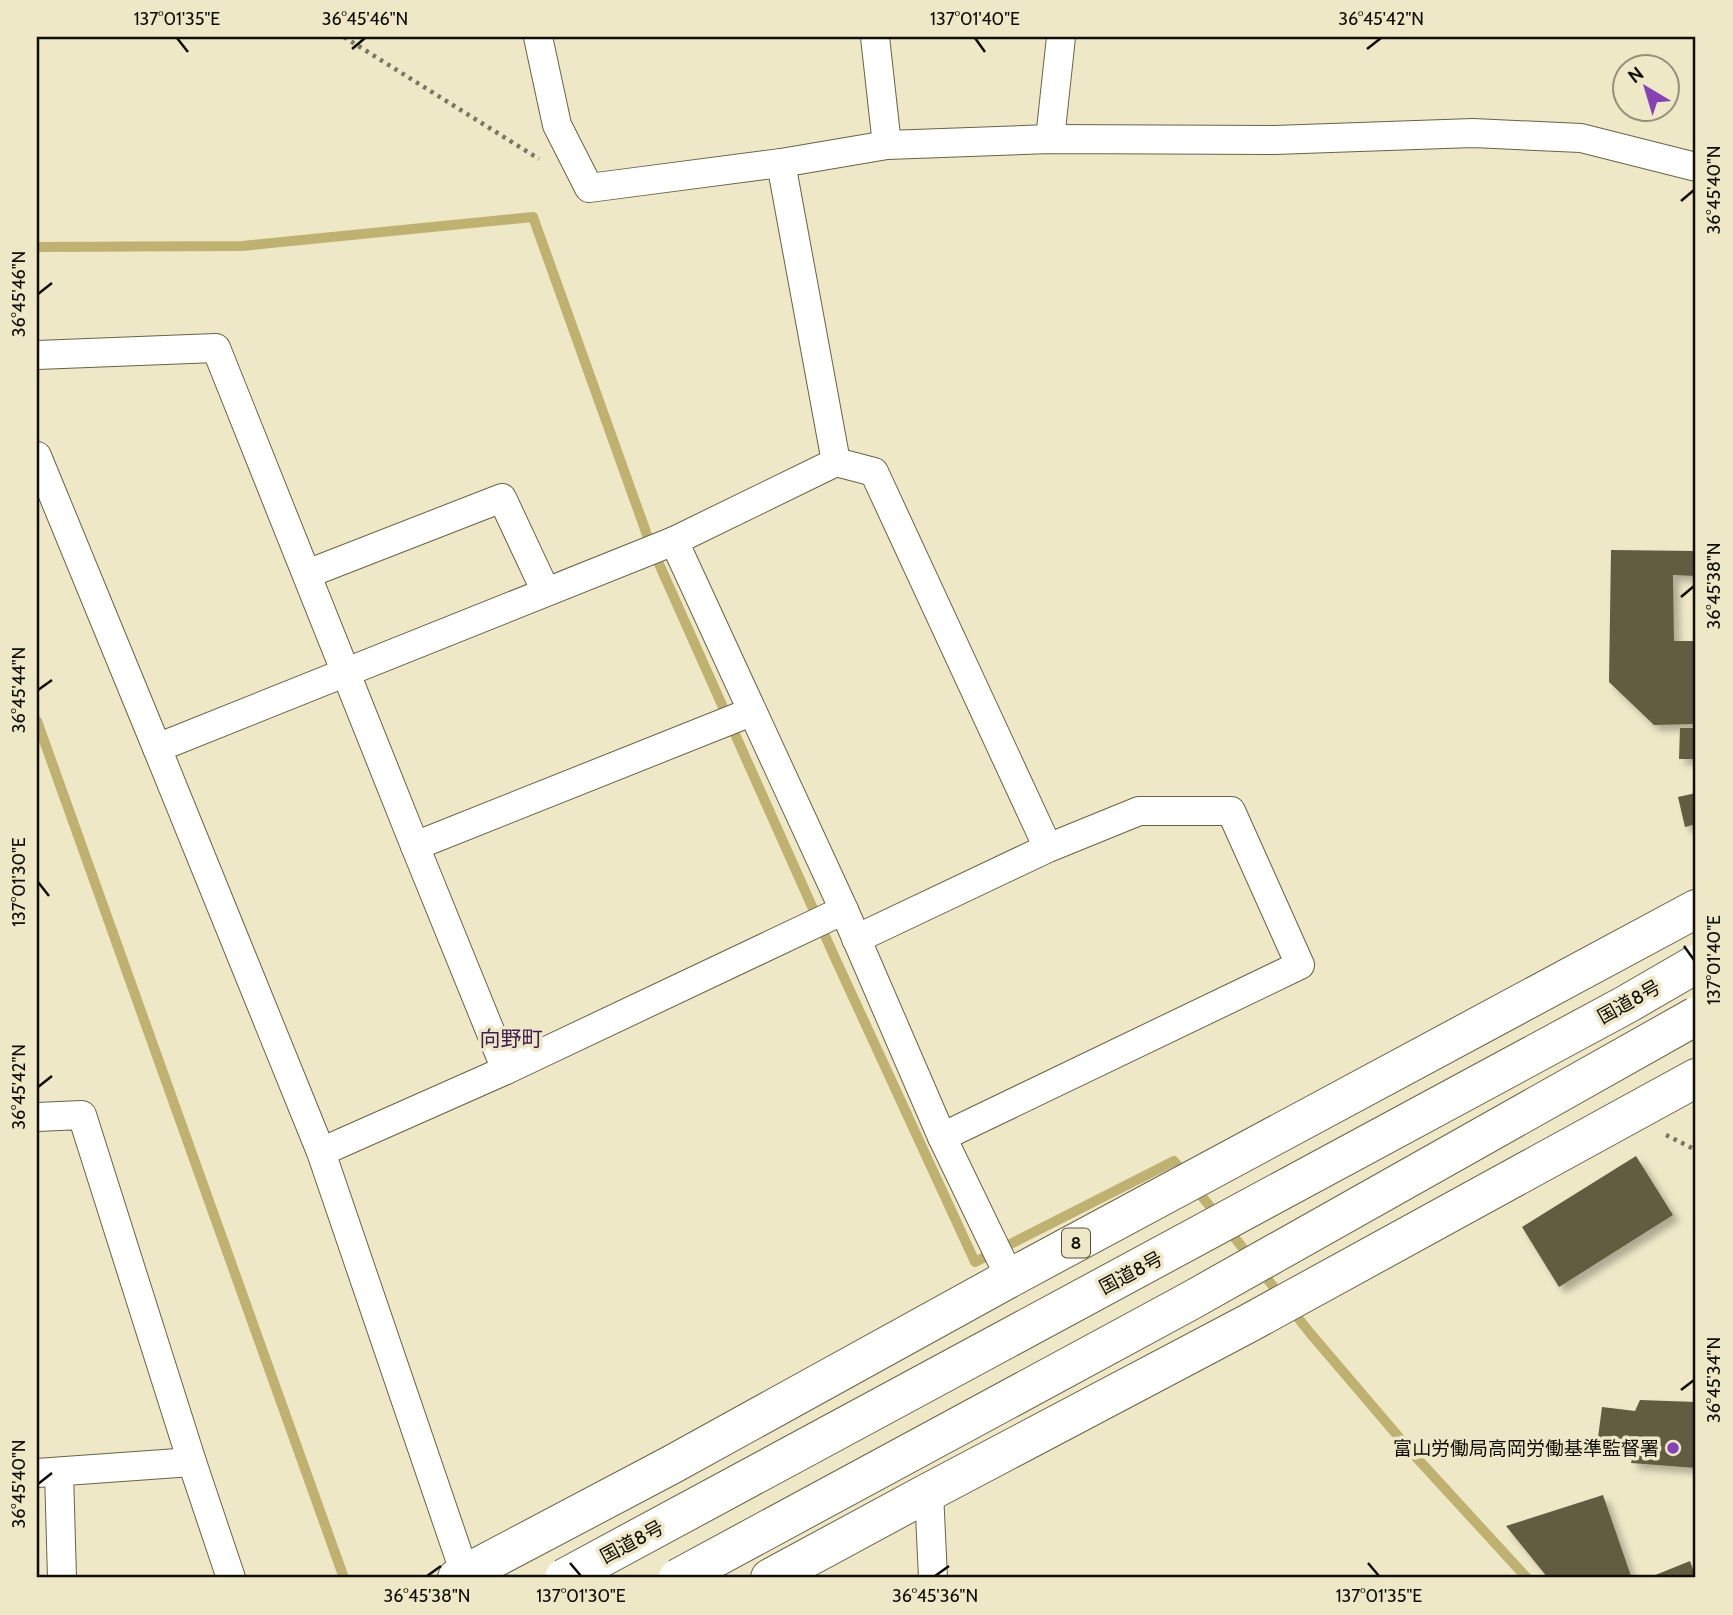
<svg xmlns="http://www.w3.org/2000/svg" width="1733" height="1615" viewBox="0 0 1733 1615" font-family="Cabin,'Noto Sans JP',sans-serif">
	<style>
		.lines { fill: none; stroke-linecap: round; stroke-linejoin: round }
		.stream { stroke: #bfb270; stroke-width: 10 }
		.building { fill: #625c3f; filter: url(#shadow) }
		.street-casing { stroke: #686345; stroke-width: 30 }
		.highway-casing { stroke: #686345; stroke-width: 40 }
		.path { stroke: #7a7661; stroke-width: 4.5; stroke-dasharray: 3.5 5; stroke-linecap: butt }
		.street { stroke: #fff; stroke-width: 28 }
		.highway { stroke: #fff; stroke-width: 38 }
		.highway-bridge-casing { stroke: #686345; stroke-width: 40; stroke-linecap: butt }
		.highway-bridge { stroke: #fff; stroke-width: 38 }
		.ticks { fill: none; stroke: #0f0d04; stroke-width: 2.5 }
		.poi-dot { fill: #8541b5; stroke: #eee8c7; stroke-width: 2.5 }
		.labels { text-anchor: middle; dominant-baseline: central; stroke-width: 7; stroke-linejoin: round; paint-order: stroke }
		.shield { fill: #eee8c7; stroke: #524f3e; stroke-width: 2 }
		.shield-label { font-size: 18px; font-weight: bold; fill: #0f0d04 }
		.street-label { font-size: 19px; fill: #0f0d04; stroke: #eee8c7 }
		.poi-label { font-size: 19px; fill: #0f0d04; stroke: #eee8c7; text-anchor: end }
		.neighbourhood-label { font-size: 21px; fill: #3d1d54; stroke: #eee8c7 }
		.neatline { fill: none; stroke: #0f0d04; stroke-width: 2.5 }
		.ticks-label { font-size: 18px; text-anchor: middle; fill: #0f0d04 }
	</style>
	<defs>
		<filter id="shadow"><feDropShadow dx="6" dy="6" stdDeviation="3.5" flood-color="#0004"/></filter>
	</defs>
	<rect width="100%" height="100%" fill="#eee8c7"/>
	<g class="lines">
		<g class="stream">
			<polyline points="37,247 242,246 533,217 651,546 835,958 975,1262 1174,1161 1310,1333 1415,1456 1527,1578"/>
			<polyline points="37,721 344,1578"/>
		</g>
	</g>
	<g class="building">
		<polygon points="1611,550 1696,551 1696,576 1673,575 1674,641 1696,641 1696,724 1654,725 1609,682"/>
		<polygon points="1680,728 1696,728 1696,759 1679,759"/>
		<polygon points="1696,793 1696,824 1685,827 1678,797"/>
		<polygon points="1636,1156 1673,1215 1559,1287 1522,1227"/>
		<polygon points="1640,1400 1696,1402 1696,1468 1631,1463 1635,1446 1597,1445 1602,1407 1635,1411"/>
		<polygon points="1603,1495 1631,1576 1626,1578 1548,1578 1506,1526"/>
		<polygon points="1690,1561 1696,1578 1648,1578"/>
	</g>
	<g class="lines">
		<g class="street-casing">
			<g id="street">
				<polyline points="538,37 557,125 589,188 781,163 887,145 1050,139 1274,140 1473,133 1581,138 1696,167"/>
				<polyline points="875,37 887,145"/>
				<polyline points="1050,139 1061,37"/>
				<polyline points="781,163 836,462"/>
				<polyline points="37,355 216,348 415,846 506,1070"/>
				<polyline points="37,456 157,748"/>
				<polyline points="307,574 502,498 546,592"/>
				<polyline points="415,846 751,712"/>
				<polyline points="856,939 1048,848 1139,811 1231,811 1300,965 942,1137 844,910 674,541 836,462 874,472 1048,848"/>
				<polyline points="37,1117 82,1115 192,1462 231,1578"/>
				<polyline points="942,1137 1010,1278"/>
				<polyline points="321,1152 506,1070 844,910"/>
				<polyline points="59,1472 62,1578"/>
				<polyline points="37,1473 192,1462"/>
				<polyline points="929,1492 933,1578"/>
				<polyline points="465,1574 321,1152 157,748 674,541"/>
			</g>
		</g>
		<g class="highway-casing">
			<g id="highway">
				<polyline points="457,1578 671,1465 1010,1278 1696,909"/>
				<polyline points="770,1578 929,1492 1249,1323 1696,1078"/>
			</g>
		</g>
		<g class="path">
			<polyline points="344,37 539,159"/>
			<polyline points="1666,1135 1696,1150"/>
		</g>
		<use href="#street" class="street"/>
		<use href="#highway" class="highway"/>
		<g class="highway-bridge-casing">
			<g id="highway-bridge">
				<polyline points="564,1578 1627,1004 1696,964"/>
				<polyline points="678,1578 1190,1301 1696,1016"/>
			</g>
		</g>
		<use href="#highway-bridge" class="highway-bridge"/>
	</g>
	<path class="ticks" d="M177,38L188,52M975,38L985,52M352,49L365,38M1367,49L1381,38M1681,201L1694,190M38,294L52,283M1681,597L1694,586M38,690L52,680M38,882L49,896M1684,946L1694,960M38,1087L52,1076M1681,1390L1694,1380M38,1484L52,1473M570,1563L581,1576M1368,1563L1379,1576M427,1576L441,1566M935,1576L949,1566"/>
	<circle class="poi-dot" cx="1673" cy="1448" r="7"/>
	<g class="labels">
		<rect class="shield" x="1062" y="1228.5" width="28" height="29" rx="5"/>
		<g class="shield-label">
			<text x="1076" y="1243">8</text>
		</g>
		<g class="street-label">
			<text transform="translate(1629 1002) rotate(-29)">国道8号</text>
			<text transform="translate(1131 1273) rotate(-28)">国道8号</text>
			<text transform="translate(632 1542) rotate(-28)">国道8号</text>
		</g>
		<g class="poi-label">
			<text x="1659" y="1448">富山労働局高岡労働基準監督署</text>
		</g>
		<g class="neighbourhood-label">
			<text x="511" y="1038">向野町</text>
		</g>
	</g>
	<rect width="1733" height="1615" fill="none" stroke="#eee8c7" stroke-width="77"/>
	<g transform="translate(1646 88) rotate(322)"><circle r="33" fill="#eee8c7" stroke="#959079" stroke-width="2"/>
	<path d="M0-5L12 26L0 18L-12 26Z" fill="#8541b5"/>
	<text y="-10" font-size="19" font-weight="bold" text-anchor="middle" fill="#0f0d04">N</text>
	</g>
	<rect x="38" y="38" width="1656" height="1538" class="neatline"/>
	<g class="ticks-label">
		<text x="177" y="25">137°01'35"E</text>
		<text x="365" y="25">36°45'46"N</text>
		<text x="975" y="25">137°01'40"E</text>
		<text x="1381" y="25">36°45'42"N</text>
		<text transform="translate(1714 190) rotate(-90)" y="6">36°45'40"N</text>
		<text transform="translate(19 294) rotate(-90)" y="6">36°45'46"N</text>
		<text transform="translate(1714 586) rotate(-90)" y="6">36°45'38"N</text>
		<text transform="translate(19 690) rotate(-90)" y="6">36°45'44"N</text>
		<text transform="translate(19 882) rotate(-90)" y="6">137°01'30"E</text>
		<text transform="translate(1714 960) rotate(-90)" y="6">137°01'40"E</text>
		<text transform="translate(19 1087) rotate(-90)" y="6">36°45'42"N</text>
		<text transform="translate(1714 1380) rotate(-90)" y="6">36°45'34"N</text>
		<text transform="translate(19 1484) rotate(-90)" y="6">36°45'40"N</text>
		<text x="427" y="1602">36°45'38"N</text>
		<text x="581" y="1602">137°01'30"E</text>
		<text x="935" y="1602">36°45'36"N</text>
		<text x="1379" y="1602">137°01'35"E</text>
	</g>
</svg>
